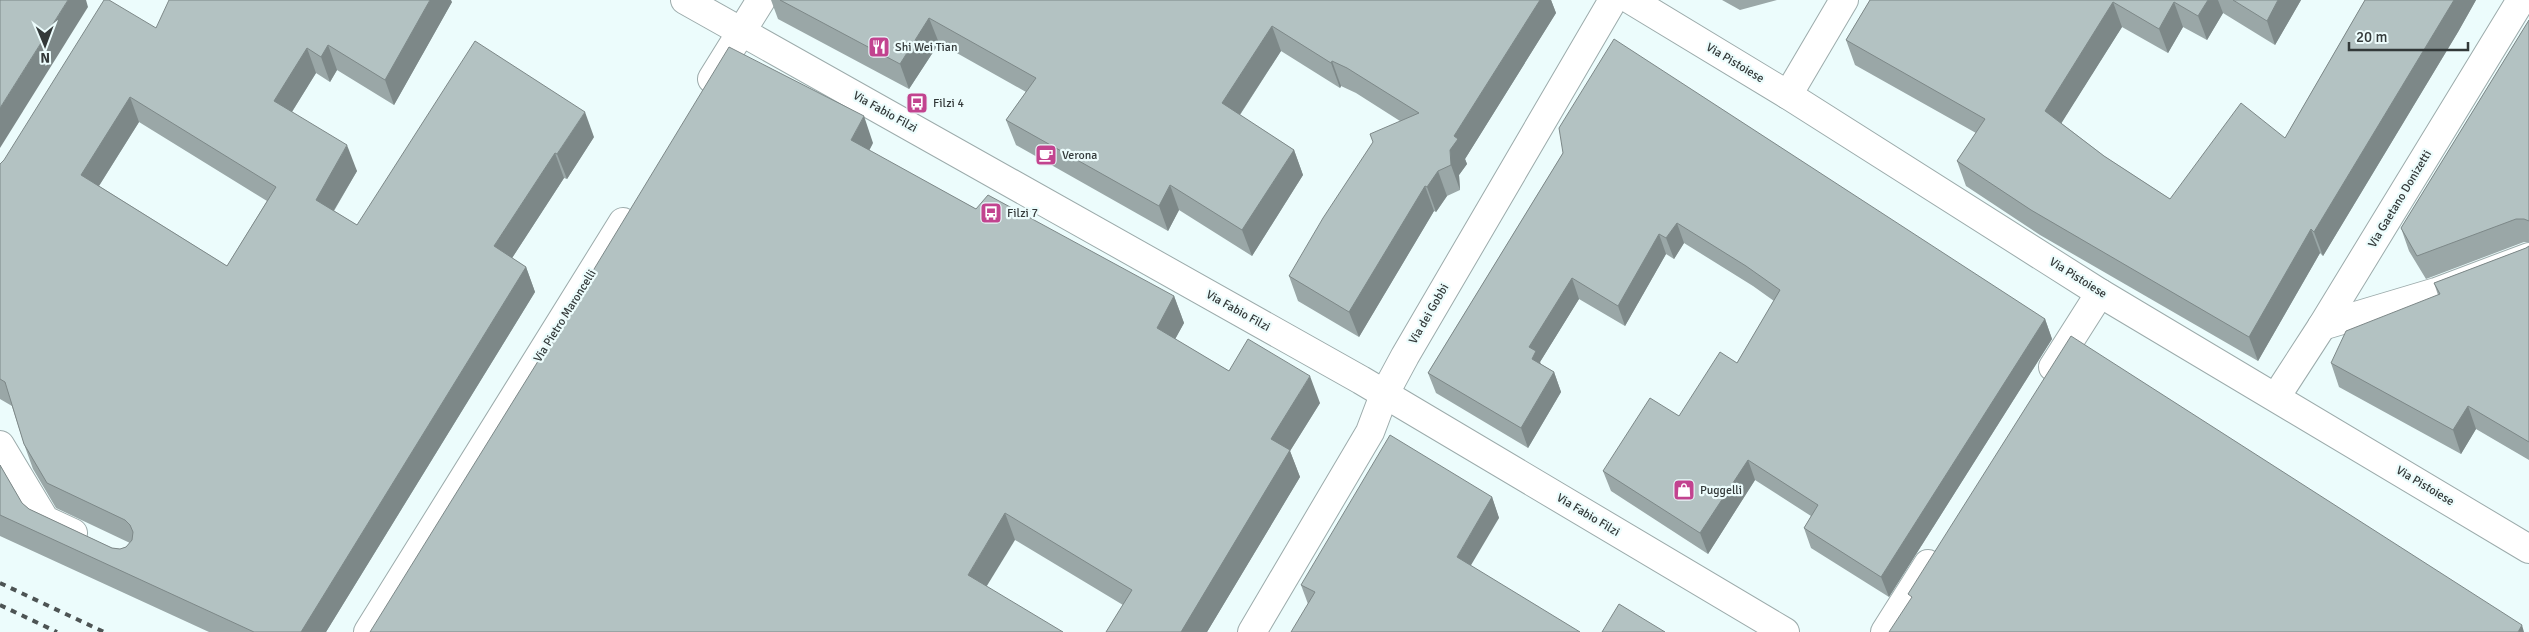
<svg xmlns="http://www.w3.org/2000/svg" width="2529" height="632" viewBox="0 0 2529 632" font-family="Signika,sans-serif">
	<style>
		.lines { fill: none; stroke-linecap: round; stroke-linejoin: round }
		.minor-casing { stroke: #9cabab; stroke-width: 30 }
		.tertiary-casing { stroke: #9cabab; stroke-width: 30 }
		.minor { stroke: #fff; stroke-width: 28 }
		.tertiary { stroke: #fff; stroke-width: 28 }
		.rail { stroke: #4d5454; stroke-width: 4; stroke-dasharray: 6 6; stroke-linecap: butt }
		.wall { fill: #9aa7a7; fill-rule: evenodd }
		.shaded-wall { fill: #7d8888 }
		.building { fill: #b3c2c2; stroke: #7d8888; fill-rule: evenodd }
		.labels { text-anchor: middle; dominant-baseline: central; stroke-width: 4.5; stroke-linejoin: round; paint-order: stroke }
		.poi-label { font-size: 12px; fill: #333939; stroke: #ecfcfc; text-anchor: start }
		.street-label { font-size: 12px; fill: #333939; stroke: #ecfcfc }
	</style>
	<rect width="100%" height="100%" fill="#ecfcfc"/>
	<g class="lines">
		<g class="minor-casing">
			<g id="minor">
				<polyline points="712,79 761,0"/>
				<polyline points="1788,95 1844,0"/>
				<polyline points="2322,326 2436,292 2529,257"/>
				<polyline points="2053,367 2100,293"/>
				<polyline points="2276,397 2322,326 2521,0"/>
				<polyline points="0,445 45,520 73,533"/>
				<polyline points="368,632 623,222"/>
				<polyline points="1252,632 1370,432 1384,395 1405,356 1613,0"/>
				<polyline points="1885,632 1928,564"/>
			</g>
		</g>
		<g class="tertiary-casing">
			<g id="tertiary">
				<polyline points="685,0 1361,380 1785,632"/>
				<polyline points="1631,0 1788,95 2100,293 2529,549"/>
			</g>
		</g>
		<use href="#minor" class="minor"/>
		<use href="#tertiary" class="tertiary"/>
		<g class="rail">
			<polyline points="0,583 104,632"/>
			<polyline points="0,605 57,632"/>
		</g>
	</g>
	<g class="wall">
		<polygon points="771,0 1551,0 1556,13 1465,159 1467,164 1459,175 1460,190 1447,196 1436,212 1434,211 1359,337 1298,301 1289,276 1400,121 1356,93 1341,86 1340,88 1281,51 1240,115 1294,150 1303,175 1252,256 1179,210 1168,231 1016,145 1006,120 1026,92 939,43 909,89 778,19"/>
		<polygon points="1722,0 1777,0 1740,10"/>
		<polygon points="1870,0 2301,0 2275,45 2223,13 2207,40 2183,27 2168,53 2122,27 2061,123 2104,156 2170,199 2285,138 2365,0 2476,0 2458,32 2323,256 2320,253 2258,361 2040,235 1966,186 1957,161 1976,133 1855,65 1846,40"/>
		<path d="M452,2L394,105L337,70L330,82L316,73L292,112L357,171L334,211L357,225L594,137L567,179L564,178L512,258L526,267L535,292L326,632H209L0,536V465L22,503L29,509L112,548L120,549L126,547L130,543L56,508L33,469L24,444L12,406L0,399V164L156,28ZM139,122L267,201L227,266L99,186Z"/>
		<polygon points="2529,20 2529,242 2524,242 2426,279 2409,251 2401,228"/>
		<polygon points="873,143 869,151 976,209 1174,296 1184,323 1175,339 1229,371 1320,403 1290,451 1300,477 1207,632 1106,632 1123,605 1015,540 370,632"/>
		<polygon points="1563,153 2045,319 2052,339 1889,597 1811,548 1804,528 1811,516 1755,480 1708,554 1611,491 1603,471 1679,416 1737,363 1774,301 1753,286 1684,243 1674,259 1666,254 1625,326 1579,299 1540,362 1541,364 1554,372 1561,392 1528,448 1436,393 1428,373"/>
		<polygon points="2529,246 2529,460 2476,429 2461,454 2339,387 2331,363 2438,295 2434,283 2526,248"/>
		<polygon points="1492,497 1499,518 1308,604 1301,585"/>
	</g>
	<g class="shaded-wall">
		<polygon points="68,0 86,0 88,7 0,148 0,108"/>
		<polygon points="430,0 451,0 452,2 394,105 385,80"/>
		<polygon points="1540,0 1551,0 1556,13 1465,159 1467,164 1459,175 1460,190 1451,165 1450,150 1454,136"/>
		<polygon points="2208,0 2218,0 2223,13 2207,40 2198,16"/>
		<polygon points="2278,0 2301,0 2275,45 2267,21"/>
		<polygon points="2454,0 2476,0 2458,32 2323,256 2314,232"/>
		<polygon points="2113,2 2122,27 2054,135 2045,111"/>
		<polygon points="2174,2 2183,27 2168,53 2159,29"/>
		<polygon points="929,18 939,43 909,89 900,64"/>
		<polygon points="1272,26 1281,51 1231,128 1222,103"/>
		<polygon points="328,45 337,70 330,82 321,57"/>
		<polygon points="307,48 316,73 283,126 274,101"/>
		<polygon points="1332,61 1341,86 1340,88 1331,63"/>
		<polygon points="130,97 139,122 90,200 81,175"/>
		<polygon points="585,112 594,137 567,179 557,154"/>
		<polygon points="864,116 873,143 860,167 851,140"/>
		<polygon points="347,145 357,171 325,225 316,200"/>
		<polygon points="1294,150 1303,175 1252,256 1242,230"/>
		<polygon points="555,153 564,178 503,272 494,246"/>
		<polygon points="1438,171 1447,196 1436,212 1427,187"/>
		<polygon points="1170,185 1179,210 1168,231 1159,206"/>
		<polygon points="1425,186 1434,211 1359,337 1349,312"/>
		<polygon points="1677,223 1684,243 1674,259 1666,238"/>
		<polygon points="2311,229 2320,253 2258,361 2249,337"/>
		<polygon points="1659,234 1666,254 1625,326 1618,306"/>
		<polygon points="526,267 535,292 326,632 301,632"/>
		<polygon points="1572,278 1579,299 1540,362 1543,372 1532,359 1529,347"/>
		<polygon points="1174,296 1184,323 1167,354 1157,328"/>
		<polygon points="2045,319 2052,339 1889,597 1881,577"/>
		<polygon points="1554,372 1561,392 1528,448 1521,428"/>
		<polygon points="1310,376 1320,403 1290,451 1300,477 1207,632 1181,632 1271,439"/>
		<polygon points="2468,406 2476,429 2461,454 2453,430"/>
		<polygon points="1748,460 1755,480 1708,554 1700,533"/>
		<polygon points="1492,497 1499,518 1464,577 1457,557"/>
		<polygon points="1005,513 1015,540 977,602 968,575"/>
		<polygon points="2522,625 2524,632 2518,632"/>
	</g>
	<g class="building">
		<polygon points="0,0 68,0 0,108"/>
		<path d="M104,0H109L156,28L169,0H430L385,80L328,45L321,57L307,48L274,101L347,145L316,200L357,225L475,41L585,112L557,154L555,153L494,246L526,267L301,632H254L0,515V465L22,503L29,509L112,548L120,549L126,547L132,540L133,532L130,525L125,520L47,483L24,444L5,382L0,379V164L4,160ZM130,97L276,187L227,266L81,175Z"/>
		<polygon points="780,0 1540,0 1454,136 1458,139 1450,150 1451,165 1438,171 1427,187 1425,186 1349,312 1289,276 1323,218 1373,142 1370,134 1419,113 1347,68 1332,61 1331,63 1272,26 1222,103 1294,150 1242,230 1170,185 1159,206 1006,120 1036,78 929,18 900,64"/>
		<polygon points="1870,0 2208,0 2198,16 2174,2 2159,29 2113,2 2045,111 2104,156 2170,199 2241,103 2285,138 2365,0 2454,0 2314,232 2311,229 2249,337 2031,210 1957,161 1985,119 1846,40"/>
		<polygon points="2233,0 2278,0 2267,21"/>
		<polygon points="2529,20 2529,221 2524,219 2516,219 2417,256 2401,228"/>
		<polygon points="1614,39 2045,319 1881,577 1804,528 1818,505 1748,460 1700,533 1603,471 1650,398 1679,416 1720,352 1737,363 1780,290 1746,266 1677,223 1666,238 1659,234 1618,306 1572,278 1529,347 1536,351 1532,359 1554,372 1521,428 1428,373 1563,153 1559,128"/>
		<polygon points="729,47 864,116 851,140 976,209 988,195 1174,296 1157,328 1229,371 1248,339 1310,376 1271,439 1290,450 1181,632 1106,632 1132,590 1005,513 968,575 1063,632 370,632 540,358"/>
		<polygon points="2529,246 2529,442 2468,406 2453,430 2331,363 2346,331 2440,294 2434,283 2526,248"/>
		<polygon points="2071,336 2522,625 2518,632 1889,632 1912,597 1908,594"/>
		<polygon points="1390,435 1492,497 1457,557 1580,632 1291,632 1315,592 1301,585"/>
		<polygon points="1619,604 1665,632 1602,632"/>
	</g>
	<defs>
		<g id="restaurant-square" transform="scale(1.125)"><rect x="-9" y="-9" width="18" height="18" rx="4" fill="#c2438f" stroke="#ecfcfc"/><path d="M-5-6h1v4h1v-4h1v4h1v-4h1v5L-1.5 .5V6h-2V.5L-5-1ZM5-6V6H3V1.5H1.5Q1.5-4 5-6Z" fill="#fff"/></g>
		<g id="bus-square" transform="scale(1.125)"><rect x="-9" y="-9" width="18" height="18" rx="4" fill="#c2438f" stroke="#ecfcfc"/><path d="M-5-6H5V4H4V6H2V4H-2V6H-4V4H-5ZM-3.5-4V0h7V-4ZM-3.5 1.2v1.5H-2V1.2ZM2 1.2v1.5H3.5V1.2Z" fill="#fff"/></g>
		<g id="cafe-square" transform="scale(1.125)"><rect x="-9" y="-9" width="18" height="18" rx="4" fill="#c2438f" stroke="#ecfcfc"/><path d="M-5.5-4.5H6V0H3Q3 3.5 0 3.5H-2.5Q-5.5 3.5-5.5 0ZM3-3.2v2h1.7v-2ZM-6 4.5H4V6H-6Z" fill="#fff"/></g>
		<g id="shop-square" transform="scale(1.125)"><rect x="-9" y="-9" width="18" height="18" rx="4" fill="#c2438f" stroke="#ecfcfc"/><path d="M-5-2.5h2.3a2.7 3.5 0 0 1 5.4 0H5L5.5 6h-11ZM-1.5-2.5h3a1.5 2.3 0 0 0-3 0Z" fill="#fff"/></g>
	</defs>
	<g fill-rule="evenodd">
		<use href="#restaurant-square" x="879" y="47"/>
		<use href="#bus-square" x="917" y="103"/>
		<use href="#cafe-square" x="1046" y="155"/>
		<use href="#bus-square" x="991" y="213"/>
		<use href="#shop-square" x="1684" y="490"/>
	</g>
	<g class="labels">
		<g class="poi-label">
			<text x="895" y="47">Shi Wei Tian</text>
			<text x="933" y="103">Filzi 4</text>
			<text x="1062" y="155">Verona</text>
			<text x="1007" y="213">Filzi 7</text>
			<text x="1700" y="490">Puggelli</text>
		</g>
		<g class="street-label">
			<text transform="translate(1735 63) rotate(31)">Via Pistoiese</text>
			<text transform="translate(885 112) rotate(29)">Via Fabio Filzi</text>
			<text transform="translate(2400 199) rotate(-59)">Via Gaetano Donizetti</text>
			<text transform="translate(2078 278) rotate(32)">Via Pistoiese</text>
			<text transform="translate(1238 311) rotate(29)">Via Fabio Filzi</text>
			<text transform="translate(1429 314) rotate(-60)">Via dei Gobbi</text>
			<text transform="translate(565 316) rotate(-58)">Via Pietro Maroncelli</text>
			<text transform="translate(2425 486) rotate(31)">Via Pistoiese</text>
			<text transform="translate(1588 515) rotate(31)">Via Fabio Filzi</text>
		</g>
	</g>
	<g transform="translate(45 45) rotate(179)" stroke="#ecfcfc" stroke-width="4" paint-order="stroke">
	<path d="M0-4L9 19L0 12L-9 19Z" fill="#333939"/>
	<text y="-8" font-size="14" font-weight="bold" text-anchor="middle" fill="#333939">N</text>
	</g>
	<path d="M2349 42v8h119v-8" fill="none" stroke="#333939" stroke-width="2.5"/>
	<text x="2356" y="42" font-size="15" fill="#333939" stroke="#ecfcfc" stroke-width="4" paint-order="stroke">20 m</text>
</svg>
